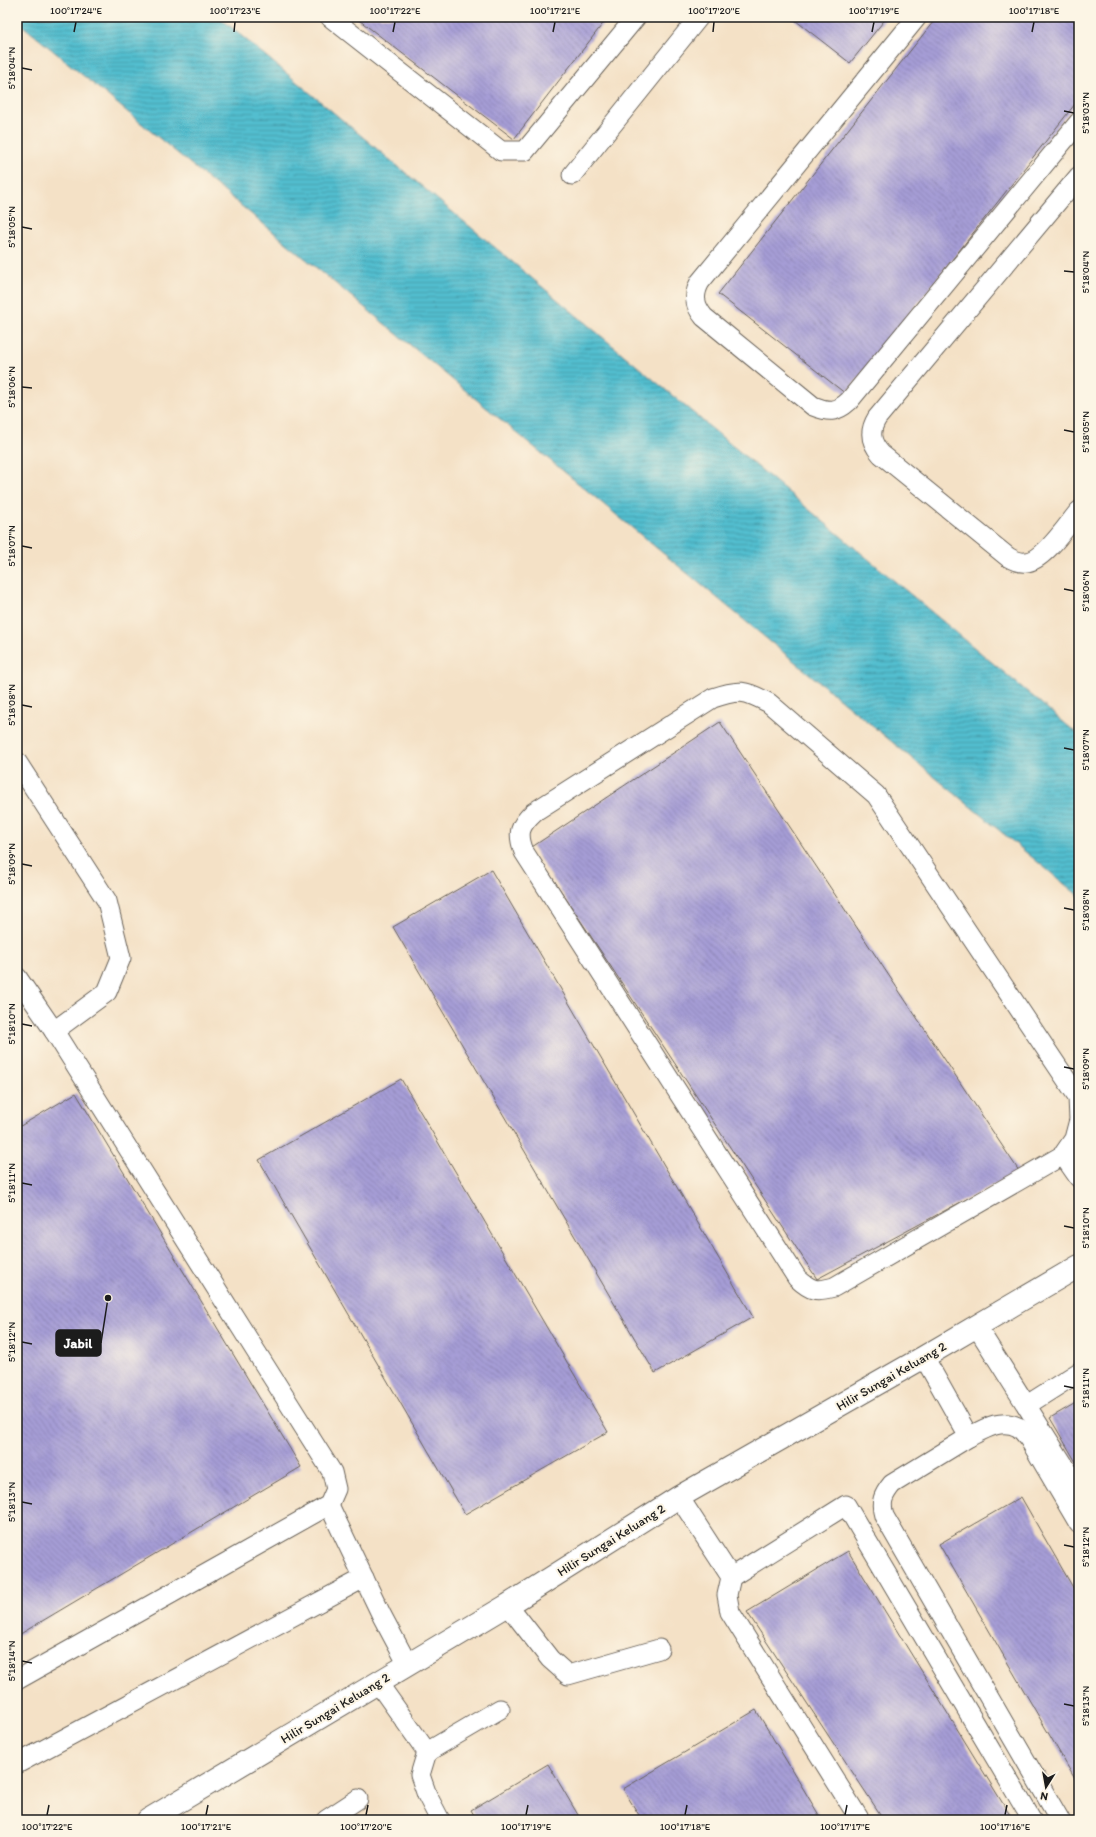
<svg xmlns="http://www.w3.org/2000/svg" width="1096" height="1837" viewBox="0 0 1096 1837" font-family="Itim,sans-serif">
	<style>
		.water { fill: url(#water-rules); stroke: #386d76 }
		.building { fill: url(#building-back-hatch) }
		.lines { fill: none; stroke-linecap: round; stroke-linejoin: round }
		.lane-casing { stroke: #686158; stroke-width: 21 }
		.street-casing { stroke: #686158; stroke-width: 24 }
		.lane { stroke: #fff; stroke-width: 19 }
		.street { stroke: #fff; stroke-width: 22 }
		.ticks { fill: none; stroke: #1c1c1c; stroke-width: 1.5 }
		.labels { text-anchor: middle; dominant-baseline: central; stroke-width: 4; stroke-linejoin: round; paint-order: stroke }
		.street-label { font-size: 13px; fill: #1c1c1c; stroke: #fcf5e5 }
		.leader { fill: none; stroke: #1c1c1c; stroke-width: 1.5 }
		.callout-dot { fill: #1c1c1c; stroke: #fcf5e5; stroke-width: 1.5 }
		.callout { fill: #1c1c1c; stroke: #1c1c1c; stroke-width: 1.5 }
		.callout-label { font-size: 14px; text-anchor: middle; font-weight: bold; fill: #fff }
		.neatline { fill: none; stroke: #1c1c1c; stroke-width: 1.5 }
		.ticks-label { font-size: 10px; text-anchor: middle; fill: #1c1c1c }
	</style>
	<defs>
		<pattern id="water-rules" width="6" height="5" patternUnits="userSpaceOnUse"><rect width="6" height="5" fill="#53becf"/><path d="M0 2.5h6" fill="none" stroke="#449aa7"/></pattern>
		<pattern id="building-back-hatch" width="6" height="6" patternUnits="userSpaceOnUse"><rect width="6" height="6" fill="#a69dd6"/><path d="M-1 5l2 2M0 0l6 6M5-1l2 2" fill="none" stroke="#867fad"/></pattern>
	</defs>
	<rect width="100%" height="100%" fill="#fcf5e5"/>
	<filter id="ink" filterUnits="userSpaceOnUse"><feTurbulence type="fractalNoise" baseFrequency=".025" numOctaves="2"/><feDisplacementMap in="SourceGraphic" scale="8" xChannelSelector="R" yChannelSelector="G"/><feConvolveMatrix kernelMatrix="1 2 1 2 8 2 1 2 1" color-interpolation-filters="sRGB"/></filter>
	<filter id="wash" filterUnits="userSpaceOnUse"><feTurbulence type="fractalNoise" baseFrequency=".012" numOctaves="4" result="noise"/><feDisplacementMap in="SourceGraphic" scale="16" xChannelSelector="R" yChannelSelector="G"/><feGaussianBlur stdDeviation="0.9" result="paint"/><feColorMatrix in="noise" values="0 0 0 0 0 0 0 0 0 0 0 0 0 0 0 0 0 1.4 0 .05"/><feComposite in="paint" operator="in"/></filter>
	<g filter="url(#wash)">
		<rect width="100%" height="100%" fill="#f4e1c6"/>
		<polygon class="water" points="17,17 219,17 1079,735 1079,896 17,21"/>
		<g id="blocks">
			<g class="building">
				<polygon points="355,17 608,17 514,139"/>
				<polygon points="791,17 887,17 850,63"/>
				<polygon points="937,17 1079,17 1079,99 846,394 718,294"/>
				<polygon points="720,722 1019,1171 817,1279 532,847"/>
				<polygon points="491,870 753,1317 655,1373 393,927"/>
				<polygon points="401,1079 608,1432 465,1514 259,1160"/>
				<polygon points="76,1093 301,1467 17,1636 17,1128"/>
				<polygon points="1079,1401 1079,1467 1050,1418"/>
				<polygon points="1021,1497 1079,1598 1079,1786 939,1544"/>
				<polygon points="848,1551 1013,1820 884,1820 747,1612"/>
				<polygon points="756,1710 822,1820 642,1820 623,1789"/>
				<polygon points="548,1764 581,1820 477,1820 471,1810"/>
			</g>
		</g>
	</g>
	<g filter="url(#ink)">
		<use href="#blocks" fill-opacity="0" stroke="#686158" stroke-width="1"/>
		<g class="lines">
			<g class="lane-casing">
				<g id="lane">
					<polyline points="330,17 501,151 525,151 636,17"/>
					<path d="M917,17L700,282C693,295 694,305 704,317L813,406C828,412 836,413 849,401L1079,122"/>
					<polyline points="572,175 699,17"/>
					<path d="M1079,176L877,418C869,431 870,442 881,454L1008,557C1013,560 1019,563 1026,562C1043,562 1068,524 1079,511"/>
					<polyline points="17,762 107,901 121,958 107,992 54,1031"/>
					<polyline points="17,977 54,1031 332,1472 336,1489 329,1505 17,1680"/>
					<path d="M1063,1155L834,1287C816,1292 811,1291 797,1278L524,852C517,833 519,826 534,812L713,698C739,689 745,690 769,703L876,795L1078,1097L1079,1120L1074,1139L1063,1155L1079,1178"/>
					<polyline points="977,1327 1079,1489"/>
					<path d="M924,1357L969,1437L892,1484C883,1495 880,1502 884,1516L1060,1820"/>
					<polyline points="1027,1405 1079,1372"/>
					<path d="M969,1437C984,1429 1001,1418 1018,1427C1022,1430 1026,1435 1029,1439L1079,1524"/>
					<polyline points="679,1497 731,1577 727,1595 730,1612 860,1820"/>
					<polyline points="329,1505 382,1616 408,1665"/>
					<polyline points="731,1577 846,1505 1032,1820"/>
					<polyline points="508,1605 550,1659 568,1675 659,1649"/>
					<polyline points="378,1683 427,1752 420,1775 427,1795 440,1820"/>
					<polyline points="427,1752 500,1709"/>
					<polyline points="17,1764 364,1578"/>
					<polyline points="326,1820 358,1799"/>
				</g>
			</g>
			<g class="street-casing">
				<polyline id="street" points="148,1820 508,1605 679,1497 924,1357 1079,1266"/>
			</g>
			<use href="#lane" class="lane"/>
			<use href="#street" class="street"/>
		</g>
	</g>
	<path class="ticks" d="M74,32L76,22M234,32L235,22M393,32L395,22M553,32L555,22M713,32L714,22M872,32L874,22M1032,32L1034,22M22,68L32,70M1064,111L1074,113M22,227L32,229M1064,271L1074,272M22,387L32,388M1064,430L1074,432M22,546L32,548M1064,589L1074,591M22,705L32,707M1064,748L1074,750M22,864L32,866M1064,908L1074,910M22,1024L32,1026M1064,1067L1074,1069M22,1183L32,1185M1064,1226L1074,1228M22,1342L32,1344M1064,1386L1074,1388M22,1502L32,1504M1064,1545L1074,1547M22,1661L32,1663M1064,1704L1074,1706M47,1815L49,1805M206,1815L208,1805M366,1815L368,1805M526,1815L528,1805M685,1815L687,1805M845,1815L847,1805M1005,1815L1007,1805"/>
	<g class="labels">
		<g class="street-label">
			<text transform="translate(891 1376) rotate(-30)">Hilir Sungai Keluang 2</text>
			<text transform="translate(611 1540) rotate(-32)">Hilir Sungai Keluang 2</text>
			<text transform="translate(335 1708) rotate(-31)">Hilir Sungai Keluang 2</text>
		</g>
	</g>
	<path class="leader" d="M108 1298L101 1343"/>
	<circle class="callout-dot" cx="108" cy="1298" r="4"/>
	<rect class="callout" x="56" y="1330" width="45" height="26" rx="4"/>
	<g class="callout-label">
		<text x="78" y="1348">Jabil</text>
	</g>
	<rect width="1096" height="1837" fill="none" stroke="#fcf5e5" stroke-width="44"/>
	<g transform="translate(1046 1787) rotate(191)" stroke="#fcf5e5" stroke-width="3" paint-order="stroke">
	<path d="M0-3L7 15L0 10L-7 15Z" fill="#1c1c1c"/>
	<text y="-6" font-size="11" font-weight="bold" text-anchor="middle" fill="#1c1c1c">N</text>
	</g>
	<rect x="22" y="22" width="1052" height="1793" class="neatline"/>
	<g class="ticks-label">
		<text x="76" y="14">100°17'24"E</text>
		<text x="235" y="14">100°17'23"E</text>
		<text x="395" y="14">100°17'22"E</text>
		<text x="555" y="14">100°17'21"E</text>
		<text x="714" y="14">100°17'20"E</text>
		<text x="874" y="14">100°17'19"E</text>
		<text x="1034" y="14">100°17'18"E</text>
		<text transform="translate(11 68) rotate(-90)" y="4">5°18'04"N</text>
		<text transform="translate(1085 113) rotate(-90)" y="4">5°18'03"N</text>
		<text transform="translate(11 227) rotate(-90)" y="4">5°18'05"N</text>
		<text transform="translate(1085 272) rotate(-90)" y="4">5°18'04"N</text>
		<text transform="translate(11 387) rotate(-90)" y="4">5°18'06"N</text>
		<text transform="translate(1085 432) rotate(-90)" y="4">5°18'05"N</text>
		<text transform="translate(11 546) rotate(-90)" y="4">5°18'07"N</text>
		<text transform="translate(1085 591) rotate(-90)" y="4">5°18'06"N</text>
		<text transform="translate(11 705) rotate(-90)" y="4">5°18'08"N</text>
		<text transform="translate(1085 750) rotate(-90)" y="4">5°18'07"N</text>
		<text transform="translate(11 864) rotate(-90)" y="4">5°18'09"N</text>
		<text transform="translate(1085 910) rotate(-90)" y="4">5°18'08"N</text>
		<text transform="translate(11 1024) rotate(-90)" y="4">5°18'10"N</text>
		<text transform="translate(1085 1069) rotate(-90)" y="4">5°18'09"N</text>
		<text transform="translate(11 1183) rotate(-90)" y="4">5°18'11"N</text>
		<text transform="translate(1085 1228) rotate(-90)" y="4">5°18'10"N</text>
		<text transform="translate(11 1342) rotate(-90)" y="4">5°18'12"N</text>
		<text transform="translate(1085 1388) rotate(-90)" y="4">5°18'11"N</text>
		<text transform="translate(11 1502) rotate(-90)" y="4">5°18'13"N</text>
		<text transform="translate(1085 1547) rotate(-90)" y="4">5°18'12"N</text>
		<text transform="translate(11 1661) rotate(-90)" y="4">5°18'14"N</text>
		<text transform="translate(1085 1706) rotate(-90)" y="4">5°18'13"N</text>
		<text x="47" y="1830">100°17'22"E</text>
		<text x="206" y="1830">100°17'21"E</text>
		<text x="366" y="1830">100°17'20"E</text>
		<text x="526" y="1830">100°17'19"E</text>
		<text x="685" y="1830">100°17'18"E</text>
		<text x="845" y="1830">100°17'17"E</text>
		<text x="1005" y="1830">100°17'16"E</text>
	</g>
</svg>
